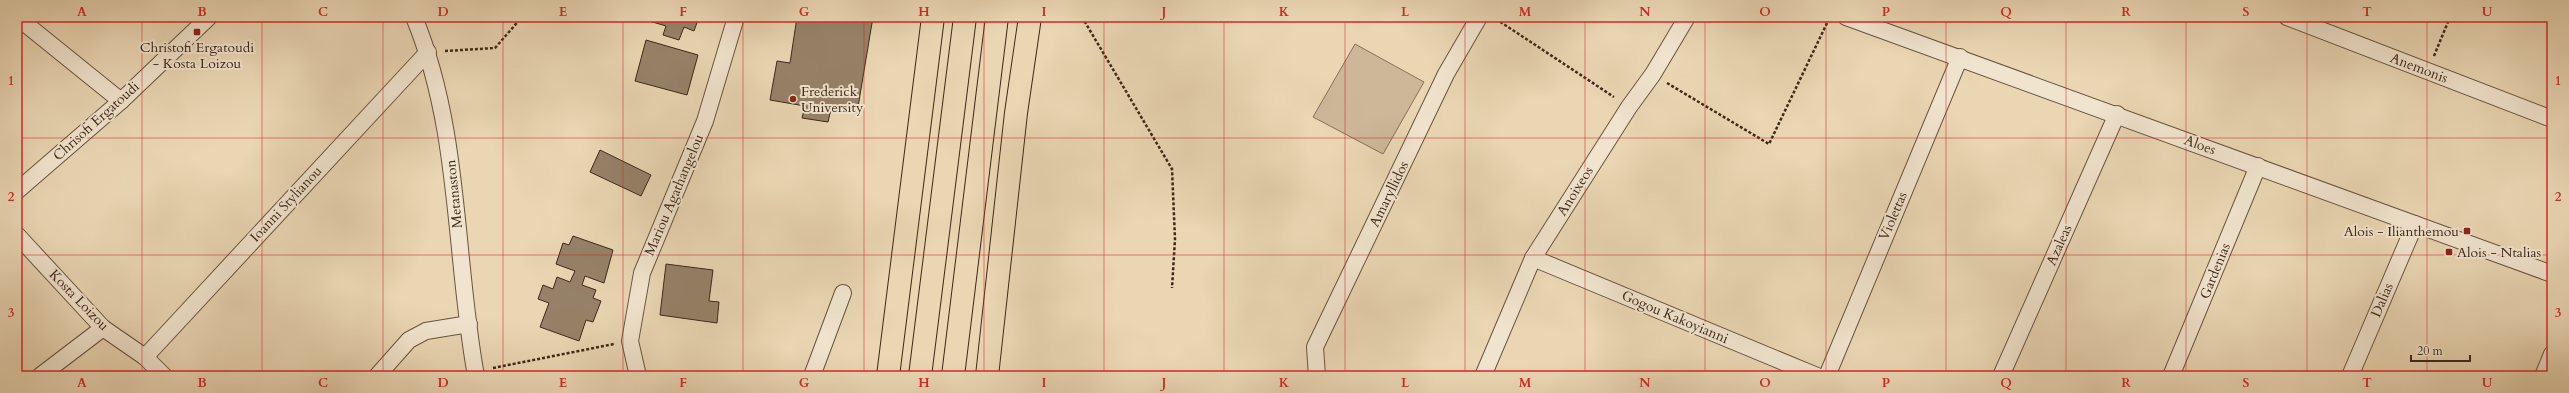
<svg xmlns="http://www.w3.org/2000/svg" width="2569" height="393" viewBox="0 0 2569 393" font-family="Cardo,serif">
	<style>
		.green { fill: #ccb899; stroke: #847058 }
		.building { fill: #968269; stroke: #3c2818 }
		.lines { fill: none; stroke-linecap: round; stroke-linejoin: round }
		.street-casing { stroke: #68543f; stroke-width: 18 }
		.highway-casing { stroke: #3c2818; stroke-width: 24 }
		.path { stroke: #3c2818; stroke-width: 2.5; stroke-dasharray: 3 2; stroke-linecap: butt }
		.street { stroke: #f1e4ce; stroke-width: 16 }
		.highway { stroke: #ead6b3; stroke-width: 22 }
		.grid { fill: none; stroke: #d62828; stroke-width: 1; stroke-opacity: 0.55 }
		.poi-dot { fill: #8f2418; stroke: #f1e4ce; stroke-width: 1.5 }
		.labels { text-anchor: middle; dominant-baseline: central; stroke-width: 4; stroke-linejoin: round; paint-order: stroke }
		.poi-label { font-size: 14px; fill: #3c2818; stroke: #f1e4ce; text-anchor: start }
		.street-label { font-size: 14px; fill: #3c2818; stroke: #f1e4ce }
		.neatline { fill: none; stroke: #d62828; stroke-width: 1.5 }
		.grid-label { font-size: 13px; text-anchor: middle; font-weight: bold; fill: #d62828 }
	</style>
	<rect width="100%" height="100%" fill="#ead6b3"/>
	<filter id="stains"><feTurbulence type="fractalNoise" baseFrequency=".005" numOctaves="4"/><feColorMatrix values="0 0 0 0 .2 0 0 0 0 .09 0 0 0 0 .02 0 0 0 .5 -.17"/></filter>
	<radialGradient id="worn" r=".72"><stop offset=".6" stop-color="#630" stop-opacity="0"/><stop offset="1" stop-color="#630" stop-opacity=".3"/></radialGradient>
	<polygon class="green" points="1355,44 1424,82 1383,154 1313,117"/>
	<g class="building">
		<polygon points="647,17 699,17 694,31 684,27 679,40 663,35 666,26 646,20"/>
		<polygon points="797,17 873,17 857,113 831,109 828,122 802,118 805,106 770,100 777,61 790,63"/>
		<polygon points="646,40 698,55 687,95 635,81"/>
		<polygon points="600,150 651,175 641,196 590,172"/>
		<polygon points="573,236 613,250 604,283 585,276 582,285 596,290 593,298 601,301 593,322 586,320 579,341 540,327 549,303 538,299 543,285 553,289 557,277 570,282 575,271 556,264 563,243 569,245"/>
		<polygon points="666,264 713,270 709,301 719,302 717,323 660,315"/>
	</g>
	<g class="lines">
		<g class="street-casing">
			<g id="street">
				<polyline points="17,17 121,101"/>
				<path d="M414,17C461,131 454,256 476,376"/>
				<polyline points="1846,17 2552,274"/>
				<polyline points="2287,17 2552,119"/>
				<polyline points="17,191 121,101 209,17"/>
				<polyline points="17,235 103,328 145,357 164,376"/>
				<polyline points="1533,258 1817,376"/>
				<polyline points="145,357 428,52"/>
				<polyline points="40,376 103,328"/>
				<polyline points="377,376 409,340 426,331 469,324"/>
				<polyline points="638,376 630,341 642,273 705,121 736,17"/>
				<polyline points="812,376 843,293"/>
				<polyline points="1317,376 1315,347 1446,74 1479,17"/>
				<polyline points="1483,376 1533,258 1629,107 1653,74 1687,17"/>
				<polyline points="1827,376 1960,57"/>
				<polyline points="2001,376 2117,114"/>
				<polyline points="2171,376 2258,166"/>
				<polyline points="2350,376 2415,224"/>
				<polyline points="2543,376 2552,354"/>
			</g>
		</g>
		<g class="highway-casing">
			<g id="highway">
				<polyline points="888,376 933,17"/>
				<polyline points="920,376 965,17"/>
				<polyline points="953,376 997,17"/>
				<polyline points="987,376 1016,113 1030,17"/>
			</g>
		</g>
		<g class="path">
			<polyline points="1082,17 1172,169 1175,239 1172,288"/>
			<polyline points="1496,19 1614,97"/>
			<polyline points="445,51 495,48 522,17"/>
			<polyline points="2434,56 2450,17"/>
			<polyline points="1667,83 1769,144 1829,19"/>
			<polyline points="493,368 614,344"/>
		</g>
		<use href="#street" class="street"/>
		<use href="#highway" class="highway"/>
	</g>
	<path class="grid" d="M142,17V376M262,17V376M383,17V376M503,17V376M623,17V376M743,17V376M864,17V376M984,17V376M1104,17V376M1224,17V376M1345,17V376M1465,17V376M1585,17V376M1705,17V376M1826,17V376M1946,17V376M2066,17V376M2186,17V376M2307,17V376M2427,17V376M17,138H2552M17,255H2552"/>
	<g class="poi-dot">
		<rect x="193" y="28" width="8" height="8" rx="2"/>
		<circle cx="793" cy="99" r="4"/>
		<rect x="2463" y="227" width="8" height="8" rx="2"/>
		<rect x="2445" y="248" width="8" height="8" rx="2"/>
	</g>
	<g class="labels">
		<g class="poi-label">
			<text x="197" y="47" text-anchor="middle">Christofi Ergatoudi<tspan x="197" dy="16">- Kosta Loizou</tspan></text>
			<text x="801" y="91">Frederick<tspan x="801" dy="16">University</tspan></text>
			<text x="2459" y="231" text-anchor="end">Alois - Ilianthemou</text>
			<text x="2457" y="252">Alois - Ntalias</text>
		</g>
		<g class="street-label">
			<text transform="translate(2419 68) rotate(21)">Anemonis</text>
			<text transform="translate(96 121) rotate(-42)">Chrisofi Ergatoudi</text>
			<text transform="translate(2200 145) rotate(20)">Aloes</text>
			<text transform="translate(1575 191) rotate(-58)">Anoixeos</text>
			<text transform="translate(454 194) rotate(-96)">Metanaston</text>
			<text transform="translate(1389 194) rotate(-64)">Amaryllidos</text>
			<text transform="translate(674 195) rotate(-67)">Mariou Agathangelou</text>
			<text transform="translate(286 204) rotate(-47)">Ioanni Stylianou</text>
			<text transform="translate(1893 216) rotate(-67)">Violettas</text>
			<text transform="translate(2059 245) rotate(-66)">Azaleas</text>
			<text transform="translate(2215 271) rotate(-68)">Gardenias</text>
			<text transform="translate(79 300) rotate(46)">Kosta Loizou</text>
			<text transform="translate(2382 300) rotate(-67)">Dalias</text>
			<text transform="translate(1675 317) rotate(23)">Gogou Kakoyianni</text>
		</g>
	</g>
	<rect width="2569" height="393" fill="none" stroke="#ead6b3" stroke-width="44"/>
	<path d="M2411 355v6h59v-6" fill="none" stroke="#3c2818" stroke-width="2"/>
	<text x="2417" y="355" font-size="12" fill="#3c2818" stroke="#f1e4ce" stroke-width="3" paint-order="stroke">20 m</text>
	<rect x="22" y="22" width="2525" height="349" class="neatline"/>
	<g class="grid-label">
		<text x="82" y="16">A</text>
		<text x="202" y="16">B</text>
		<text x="323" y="16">C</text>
		<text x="443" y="16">D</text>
		<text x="563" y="16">E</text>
		<text x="683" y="16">F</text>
		<text x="804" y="16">G</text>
		<text x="924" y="16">H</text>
		<text x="1044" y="16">I</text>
		<text x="1164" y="16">J</text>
		<text x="1284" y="16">K</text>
		<text x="1405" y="16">L</text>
		<text x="1525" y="16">M</text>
		<text x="1645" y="16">N</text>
		<text x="1765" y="16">O</text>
		<text x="1886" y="16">P</text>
		<text x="2006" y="16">Q</text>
		<text x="2126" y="16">R</text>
		<text x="2246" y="16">S</text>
		<text x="2367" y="16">T</text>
		<text x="2487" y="16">U</text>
		<text x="11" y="85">1</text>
		<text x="2558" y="85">1</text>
		<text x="11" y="201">2</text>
		<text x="2558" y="201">2</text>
		<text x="11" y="317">3</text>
		<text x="2558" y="317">3</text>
		<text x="82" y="387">A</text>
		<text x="202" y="387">B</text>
		<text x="323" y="387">C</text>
		<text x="443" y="387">D</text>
		<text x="563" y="387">E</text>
		<text x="683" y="387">F</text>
		<text x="804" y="387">G</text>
		<text x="924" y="387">H</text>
		<text x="1044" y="387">I</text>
		<text x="1164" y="387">J</text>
		<text x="1284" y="387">K</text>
		<text x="1405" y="387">L</text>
		<text x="1525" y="387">M</text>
		<text x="1645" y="387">N</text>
		<text x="1765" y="387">O</text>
		<text x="1886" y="387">P</text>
		<text x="2006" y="387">Q</text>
		<text x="2126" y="387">R</text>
		<text x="2246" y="387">S</text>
		<text x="2367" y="387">T</text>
		<text x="2487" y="387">U</text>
	</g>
	<rect width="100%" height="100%" filter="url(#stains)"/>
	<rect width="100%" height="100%" fill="url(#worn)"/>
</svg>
